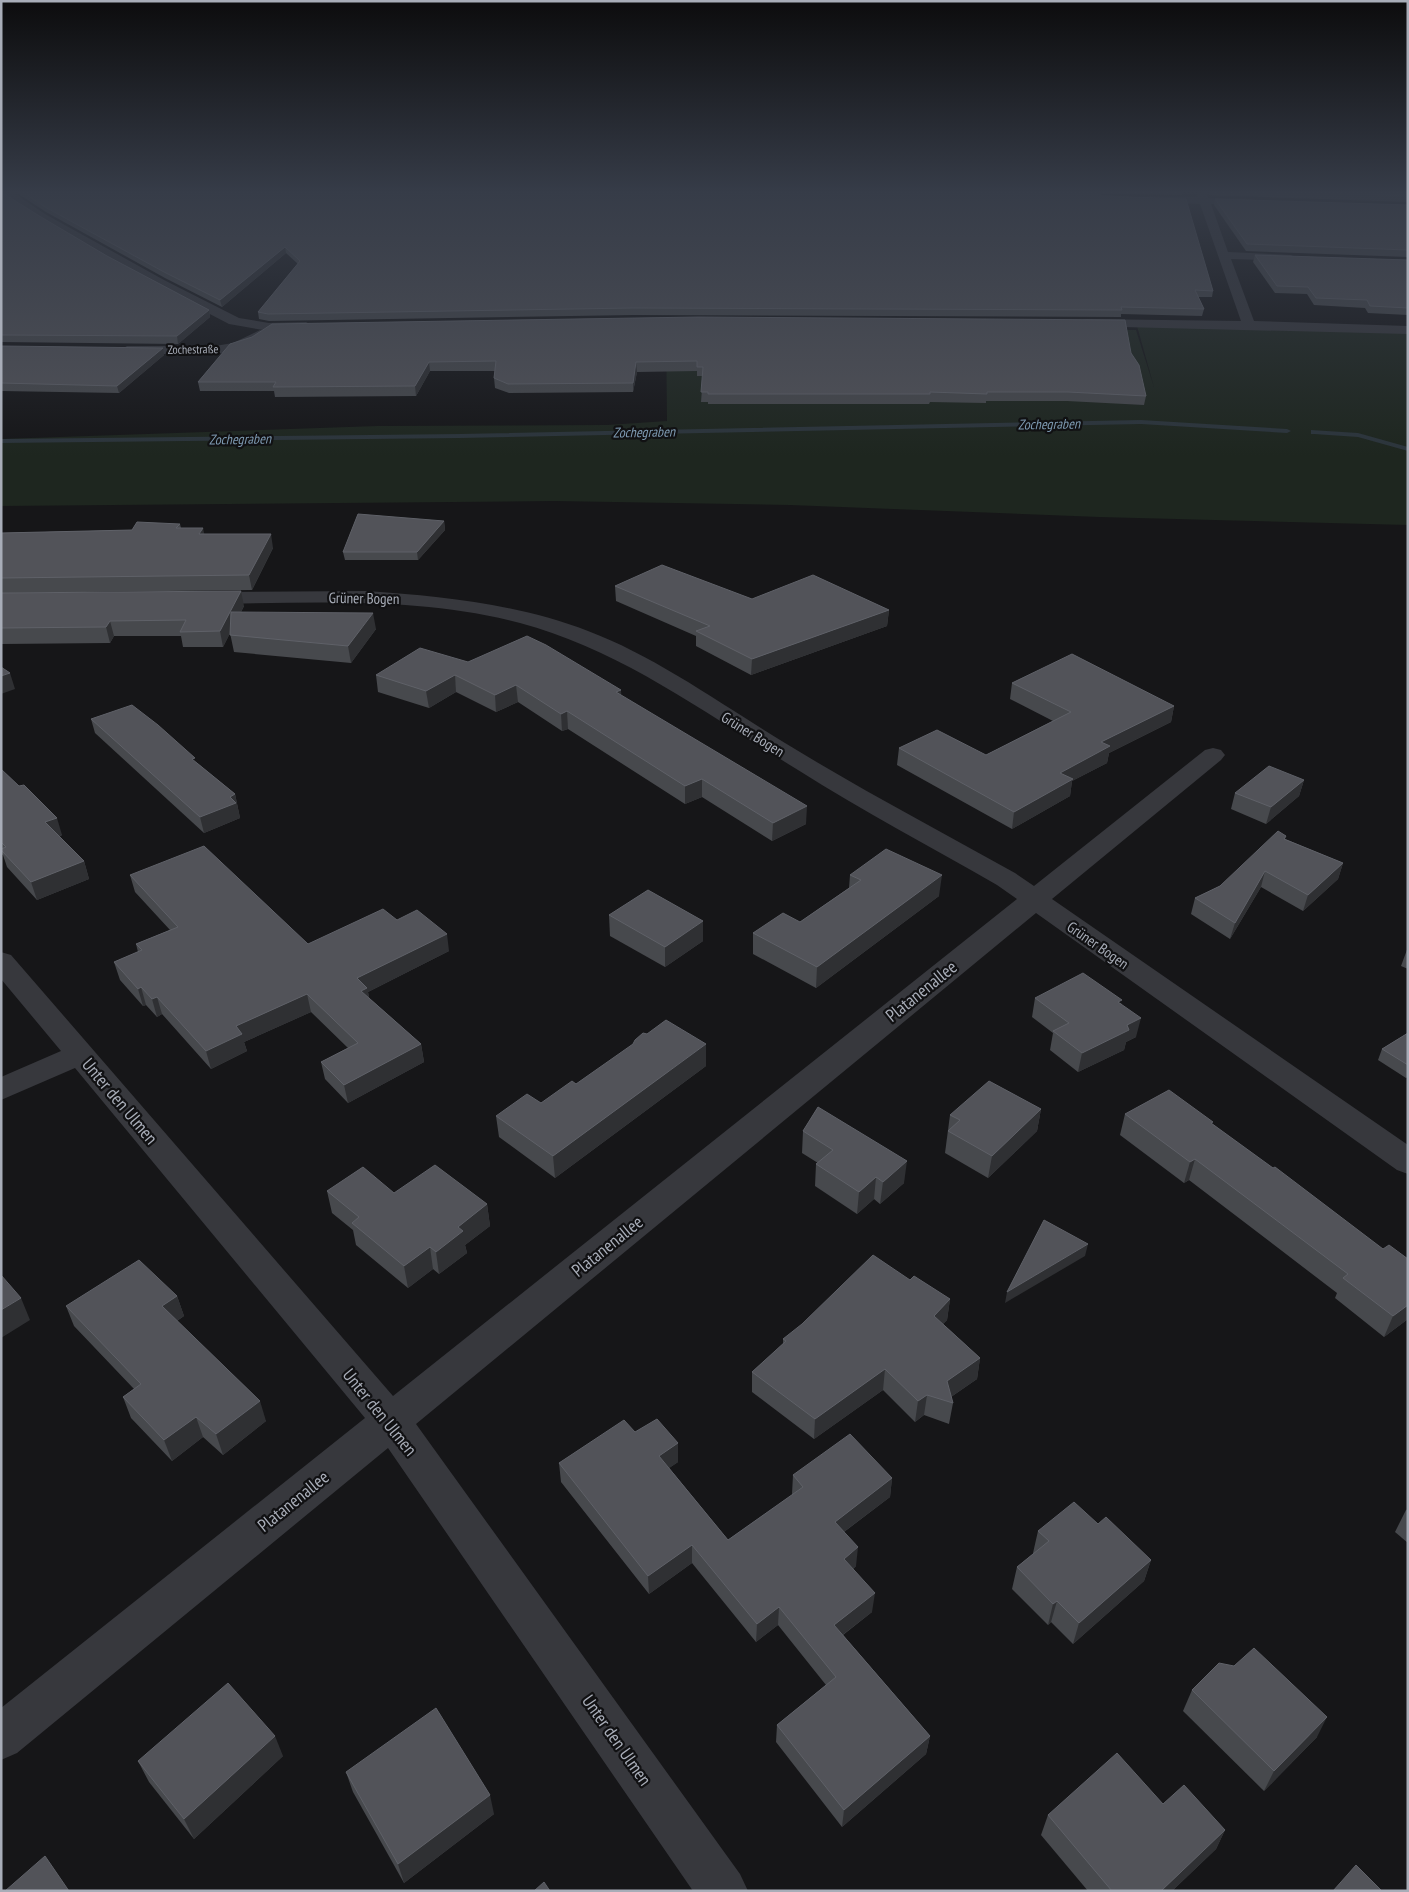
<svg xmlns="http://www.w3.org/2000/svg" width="1409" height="1892" viewBox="0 0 1409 1892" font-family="'PT Sans Narrow',sans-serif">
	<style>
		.green { fill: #1e261f }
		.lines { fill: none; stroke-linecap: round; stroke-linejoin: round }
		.stream { fill: #2c353c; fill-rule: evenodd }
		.minor { fill: #37383d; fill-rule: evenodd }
		.wall { fill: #47494d }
		.shaded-wall { fill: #2f3033 }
		.building { fill: #525359; stroke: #5f6168 }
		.labels { text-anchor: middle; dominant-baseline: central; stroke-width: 4.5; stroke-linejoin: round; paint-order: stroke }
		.far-street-label { font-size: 12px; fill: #a8adb8; stroke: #111113 }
		.far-water-label { font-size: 14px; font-style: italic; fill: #7f9bb3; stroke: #111113 }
		.street-label { font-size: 15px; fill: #a8adb8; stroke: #111113 }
		.near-street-label { font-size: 18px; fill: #a8adb8; stroke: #111113 }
	</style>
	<rect width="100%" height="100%" fill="#161618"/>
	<polygon class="green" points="1137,326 1408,333 1408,525 1099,517 790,505 554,501 1,506 1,439 377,426 607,425 667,421 666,327 1136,330 1154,387"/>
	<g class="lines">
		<g class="stream">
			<polygon points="1141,420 1287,429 1291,431 1287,433 1141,424 460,438 1,443 1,439 460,434"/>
			<polygon points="1311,430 1358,433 1408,447 1408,451 1358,437 1314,434 1311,434"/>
		</g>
		<g class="minor">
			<polygon points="1,191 11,191 45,214 164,280 239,318 269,323 306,322 313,326 306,330 269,331 229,324 156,286 37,218 1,194"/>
			<polygon points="1196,191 1206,191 1208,198 1251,199 1256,202 1251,205 1211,204 1228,252 1291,255 1297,258 1291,261 1231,259 1254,321 1408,326 1408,334 1082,326 1080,323 1082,320 1087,319 1241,321 1200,204 1149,202 1144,199 1149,196 1198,197"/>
			<polygon points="260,330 265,331 267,334 265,337 242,350 215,354 127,354 120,350 127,346 215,346 233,343"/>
			<path d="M366,591C441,596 518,604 588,631C655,656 724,706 785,743C860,789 938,830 1015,873L1034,886L1205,750L1213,748L1221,750L1225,755L1221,760L1052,899L1408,1145V1174L1397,1170L1036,913L416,1424L740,1874L748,1891H693L388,1448L17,1753L1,1760V1708L365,1418L75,1068L1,1100V1077L61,1051L1,979V952L11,955L393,1396L1017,899L997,885C931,847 863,811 798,770C709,716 622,650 520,623C419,596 310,603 206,604L199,602L196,598L199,594L206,592Z"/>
		</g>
	</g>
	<g class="wall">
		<polygon points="14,191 1182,191 1182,195 1098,194 1213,291 1212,297 1198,297 1204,309 1202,316 1121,314 1121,317 633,315 269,321 259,319 258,312 298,264 286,253 222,307 165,278 46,212"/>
		<polygon points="1208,191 1408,191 1408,202 1209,195"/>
		<polygon points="1,192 41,217 107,256 209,310 210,317 178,344 1,342"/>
		<polygon points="1215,199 1408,205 1408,257 1246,251 1214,205"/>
		<polygon points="1255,255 1408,260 1408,315 1368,313 1365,308 1314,305 1307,294 1275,293 1253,262"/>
		<polygon points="230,344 1131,353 1146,396 1144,405 1067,401 986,401 986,403 930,402 929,404 708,404 708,402 701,402 703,376 697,376 697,371 637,372 633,392 509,393 495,388 494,378 495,371 430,371 416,396 275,397 274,391 200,391 198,382"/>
		<polygon points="1,346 164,355 119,393 1,391"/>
		<polygon points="444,521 445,530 418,560 345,560 343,552"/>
		<polygon points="180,524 181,528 204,534 273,548 252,590 1,593 1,533 132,530"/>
		<polygon points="615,586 752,599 889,610 887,626 751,675 696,646 696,636 616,601"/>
		<polygon points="1,593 244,606 241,612 376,629 351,663 234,652 230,633 223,647 183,647 181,636 114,636 110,643 1,644"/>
		<polygon points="468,662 621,696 806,824 772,841 702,797 685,804 568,729 562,731 518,702 496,712 456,692 429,708 378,692 376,675"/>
		<polygon points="1012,683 1174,706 1171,722 1109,753 1107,763 1072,781 1070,796 1012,829 897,765 899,748 986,755 1053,721 1010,699"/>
		<polygon points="91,719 197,763 235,794 240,818 204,833 95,733"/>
		<polygon points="1,769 62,835 59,837 84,861 89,879 37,900 7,867 3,855 1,854"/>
		<polygon points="1304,780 1299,796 1266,824 1231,809 1235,793"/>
		<polygon points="1286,836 1285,839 1343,863 1338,879 1303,911 1261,887 1230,939 1191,914 1195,898 1220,886"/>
		<polygon points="130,875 308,944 397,920 449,951 368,992 369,998 421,1044 424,1062 348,1103 325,1079 321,1062 348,1048 311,1012 244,1042 247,1051 211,1069 162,1014 157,1017 146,1005 143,1006 120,980 114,962 138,952 136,944 170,930 135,892"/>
		<polygon points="850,875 939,896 816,988 753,954 753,933 800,922 849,888"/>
		<polygon points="609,915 703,941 665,967 610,936"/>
		<polygon points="1408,947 1408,969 1401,966"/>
		<polygon points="1035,998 1121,1003 1136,1037 1126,1042 1124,1050 1078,1072 1050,1050 1053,1033 1032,1017"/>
		<polygon points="1408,1033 1408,1077 1406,1078 1378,1060 1382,1049"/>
		<polygon points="706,1066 555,1178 499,1137 496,1116 541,1103 576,1084"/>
		<polygon points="1041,1109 1037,1131 988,1178 945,1153 950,1115"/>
		<polygon points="1125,1114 1212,1124 1383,1249 1408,1259 1408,1319 1384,1337 1335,1298 1337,1293 1189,1180 1184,1183 1120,1135"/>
		<polygon points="803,1131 904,1183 880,1204 874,1199 857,1214 815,1186 816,1164 818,1163 802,1153"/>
		<polygon points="327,1191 394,1193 487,1204 490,1226 465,1245 467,1253 439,1274 433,1269 408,1288 356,1245 353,1230 332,1213"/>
		<polygon points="910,1280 950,1299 947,1320 943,1324 980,1358 977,1379 951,1397 953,1403 949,1424 924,1415 915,1422 883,1390 814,1439 752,1392 752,1372 783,1344 783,1339"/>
		<polygon points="177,1296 184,1316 177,1321 266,1421 223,1455 203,1437 172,1461 131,1418 123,1397 134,1389 74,1326 66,1306"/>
		<polygon points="635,1432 678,1443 678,1462 669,1468 728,1540 792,1495 792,1494 793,1475 892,1478 890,1497 844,1532 856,1566 853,1569 872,1612 843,1635 930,1736 926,1754 842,1827 776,1742 777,1725 826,1685 778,1625 756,1642 692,1563 649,1594 561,1482 559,1463"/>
		<polygon points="1408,1509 1408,1543 1395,1532 1406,1510"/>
		<polygon points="1098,1524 1151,1560 1144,1581 1073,1644 1051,1622 1048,1625 1012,1589 1017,1567 1034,1553 1033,1553 1038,1531"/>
		<polygon points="1192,1690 1317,1737 1264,1791 1183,1711"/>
		<polygon points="283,1756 194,1839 149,1782 138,1761"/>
		<polygon points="346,1772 494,1814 404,1883 353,1792"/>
		<polygon points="1163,1804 1225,1830 1216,1849 1172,1891 1088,1891 1041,1835 1048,1815"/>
	</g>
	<g class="shaded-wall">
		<polygon points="285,247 286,253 222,307 220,300"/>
		<polygon points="209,310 210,317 178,344 177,336"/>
		<polygon points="163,348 164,355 119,393 117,386"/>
		<polygon points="429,362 430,371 416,396 415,386"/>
		<polygon points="636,362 637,372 633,392 633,383"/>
		<polygon points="444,521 445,530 418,560 417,552"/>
		<polygon points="203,528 206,542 199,534"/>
		<polygon points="271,534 273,548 252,590 249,575"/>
		<polygon points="241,591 244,606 223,647 220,631"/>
		<polygon points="889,610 887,626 751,675 752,659"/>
		<polygon points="373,613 376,629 351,663 348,646"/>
		<polygon points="110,621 114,636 110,643 106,627"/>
		<polygon points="10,673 15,689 1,694 1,676"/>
		<polygon points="455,675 456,692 429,708 426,691"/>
		<polygon points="516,685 518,702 496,712 495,695"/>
		<polygon points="621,690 622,707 616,692"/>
		<polygon points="1174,706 1171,722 1109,753 1107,763 1072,781 1070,796 1012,829 1014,812 1060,773 1101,742"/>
		<polygon points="567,711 568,729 562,731 561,714"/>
		<polygon points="702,779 702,797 685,804 685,786"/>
		<polygon points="1304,780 1299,796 1266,824 1271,807"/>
		<polygon points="235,794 240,818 204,833 200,817 230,797"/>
		<polygon points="807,806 806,824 772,841 773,823"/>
		<polygon points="57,818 62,835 51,840 45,822"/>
		<polygon points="84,861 89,879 37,900 31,882"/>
		<polygon points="1343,863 1338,879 1303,911 1308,895"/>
		<polygon points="1265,871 1261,887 1230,939 1235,923"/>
		<polygon points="942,875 939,896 816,988 817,967"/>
		<polygon points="703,921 703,941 665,967 665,947"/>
		<polygon points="447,934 449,951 368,992 371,1005 365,1008 357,978"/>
		<polygon points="141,987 146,1005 143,1006 138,989"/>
		<polygon points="307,994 311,1012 244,1042 247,1051 211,1069 206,1051 236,1026"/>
		<polygon points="157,997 162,1014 157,1017 152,999"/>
		<polygon points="1141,1018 1136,1037 1126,1042 1124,1050 1078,1072 1082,1053 1127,1025"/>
		<polygon points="421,1044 424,1062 348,1103 344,1085"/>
		<polygon points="706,1044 706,1066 555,1178 553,1156"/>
		<polygon points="1041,1109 1037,1131 988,1178 992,1156"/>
		<polygon points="1195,1159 1189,1180 1184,1183 1190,1162"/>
		<polygon points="907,1161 904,1183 880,1204 883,1182"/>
		<polygon points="876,1177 874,1199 857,1214 859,1192"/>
		<polygon points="487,1204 490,1226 465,1245 467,1253 439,1274 436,1252 458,1227"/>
		<polygon points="1088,1244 1085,1256 1005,1303 1007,1292"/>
		<polygon points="430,1247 433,1269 408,1288 404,1266"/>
		<polygon points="177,1296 184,1316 169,1326 162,1306"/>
		<polygon points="21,1298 30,1320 1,1338 1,1310"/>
		<polygon points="950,1299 947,1320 931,1337 934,1316"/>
		<polygon points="1408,1305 1408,1319 1384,1337 1393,1316"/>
		<polygon points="980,1358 977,1379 945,1401 947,1381"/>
		<polygon points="885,1369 883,1390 814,1439 815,1419"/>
		<polygon points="927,1395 924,1415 915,1422 918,1401"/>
		<polygon points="260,1401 266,1421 223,1455 216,1434"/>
		<polygon points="196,1417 203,1437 172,1461 164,1440"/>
		<polygon points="678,1443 678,1462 659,1475 659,1456"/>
		<polygon points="892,1478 890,1497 833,1540 835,1522"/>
		<polygon points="692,1545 692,1563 649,1594 648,1576"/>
		<polygon points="858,1547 856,1566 842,1577 844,1559"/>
		<polygon points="1151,1560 1144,1581 1073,1644 1079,1623"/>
		<polygon points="875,1593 872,1612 832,1643 834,1625"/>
		<polygon points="1057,1601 1051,1622 1048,1625 1053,1604"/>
		<polygon points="779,1607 778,1625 756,1642 757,1624"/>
		<polygon points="1327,1717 1317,1737 1264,1791 1274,1771"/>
		<polygon points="275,1736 283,1756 194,1839 184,1819"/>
		<polygon points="930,1736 926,1754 842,1827 844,1810"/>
		<polygon points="490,1795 494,1814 404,1883 398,1864"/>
		<polygon points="1225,1830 1216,1849 1172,1891 1161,1891"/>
	</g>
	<g class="building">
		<polygon points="21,191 1098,191 1097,193 1103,196 1186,199 1213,291 1195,290 1204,309 1121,307 1122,310 633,308 268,314 258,312 300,261 285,247 220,300 164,272 45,207"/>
		<polygon points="1270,191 1408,191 1408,196"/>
		<polygon points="1,192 41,217 107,256 209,310 177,336 1,335"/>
		<polygon points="1215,199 1408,205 1408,250 1247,244"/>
		<polygon points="1255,255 1408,260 1408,308 1370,306 1367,300 1316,298 1308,287 1277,286"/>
		<polygon points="698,317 1125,320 1131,353 1139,365 1146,396 1068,392 987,392 987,394 930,392 930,394 708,394 708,392 701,392 703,367 697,367 697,361 636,362 633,383 508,384 494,378 496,361 429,362 415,386 273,387 276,382 198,382 230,344 252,337 272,324"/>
		<polygon points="1,346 163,348 117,386 1,383"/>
		<polygon points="358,514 444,521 417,552 343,552"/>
		<polygon points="137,522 180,524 176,528 203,528 199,534 271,534 249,575 1,578 1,533 132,530"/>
		<polygon points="662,565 752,599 813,575 889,610 752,659 696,631 710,626 615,586"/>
		<polygon points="241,591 220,631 180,632 186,620 110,621 106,627 1,628 1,593"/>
		<polygon points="231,612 373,613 348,646 230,635"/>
		<polygon points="527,636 546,645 621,690 616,692 807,806 773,823 702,779 685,786 567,711 561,714 516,685 495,695 455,675 426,691 376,675 420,648 468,662"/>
		<polygon points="1072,654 1174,706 1101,742 1110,746 1060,773 1073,779 1014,812 899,748 937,730 986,755 1071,712 1012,683"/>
		<polygon points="1,667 10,673 1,676"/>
		<polygon points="132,705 158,725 195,758 192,759 235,794 230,797 236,803 200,817 91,719"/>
		<polygon points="1269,766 1304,780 1271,807 1235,793"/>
		<polygon points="1,769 19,786 24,785 57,818 45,822 84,861 31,882 1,850 1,849 6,847 1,842"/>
		<polygon points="1278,831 1286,836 1284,839 1343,863 1308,895 1265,871 1235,923 1195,898 1220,886"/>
		<polygon points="204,846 308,944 383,909 397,920 417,910 447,934 357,978 367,988 361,991 421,1044 344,1085 321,1062 358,1043 307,994 236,1026 242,1034 206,1051 157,997 152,999 141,987 138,989 114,962 142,950 136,944 178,927 130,875"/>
		<polygon points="886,849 942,875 817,967 753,933 783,913 800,922 861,880 850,875"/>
		<polygon points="648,890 703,921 665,947 609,915"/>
		<polygon points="1083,973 1122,1000 1118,1002 1141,1018 1127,1025 1129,1030 1082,1053 1053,1031 1069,1023 1035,998"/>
		<polygon points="666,1020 706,1044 553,1156 496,1116 527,1094 541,1103 572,1081 576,1084 633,1044 635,1040 643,1033 647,1034"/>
		<polygon points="1408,1033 1408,1065 1382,1049"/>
		<polygon points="989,1081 1041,1109 992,1156 948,1131 960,1120 950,1115"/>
		<polygon points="1169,1090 1213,1122 1211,1123 1273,1168 1275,1167 1383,1249 1389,1245 1408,1259 1408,1305 1393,1316 1343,1278 1348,1274 1195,1159 1190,1162 1125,1114"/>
		<polygon points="818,1107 907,1161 883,1182 876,1177 859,1192 816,1164 833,1150 803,1131"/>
		<polygon points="435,1165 487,1204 458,1227 463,1231 436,1252 430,1247 404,1266 352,1223 359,1217 327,1191 363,1167 394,1193"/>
		<polygon points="1044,1220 1088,1244 1007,1292"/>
		<polygon points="873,1255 910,1280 914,1276 950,1299 934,1316 980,1358 947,1381 953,1403 927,1395 918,1401 885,1369 815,1419 752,1372 786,1341 783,1339 802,1324"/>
		<polygon points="139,1260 177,1296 162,1306 260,1401 216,1434 196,1417 164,1440 123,1397 141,1384 66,1306"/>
		<polygon points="1,1275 21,1298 1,1310"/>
		<polygon points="657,1419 678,1443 659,1456 728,1540 803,1487 793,1475 850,1434 892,1478 835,1522 858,1547 844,1559 875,1593 834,1625 930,1736 844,1810 777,1725 836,1677 779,1607 757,1624 692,1545 648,1576 559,1463 624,1420 635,1432"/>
		<polygon points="1074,1502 1098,1524 1106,1517 1151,1560 1079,1623 1057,1601 1053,1604 1017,1567 1049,1541 1038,1531"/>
		<polygon points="1254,1648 1327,1717 1274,1771 1192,1690 1219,1663 1234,1666"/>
		<polygon points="228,1683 275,1736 184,1819 138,1761"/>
		<polygon points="436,1708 490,1795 398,1864 346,1772"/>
		<polygon points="1117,1753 1163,1804 1184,1785 1225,1830 1161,1891 1112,1891 1048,1815"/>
		<polygon points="45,1856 69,1891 5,1891"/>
		<polygon points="1356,1865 1382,1891 1333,1891"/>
		<polygon points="544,1882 550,1891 534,1891"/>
	</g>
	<linearGradient id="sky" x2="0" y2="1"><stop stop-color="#0c0c0d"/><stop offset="0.42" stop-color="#363c48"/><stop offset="1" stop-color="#363c48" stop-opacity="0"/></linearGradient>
	<rect width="1409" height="456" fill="url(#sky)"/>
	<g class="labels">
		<g class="far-street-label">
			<text transform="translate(193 349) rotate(-1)">Zochestraße</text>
		</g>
		<g class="far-water-label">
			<text transform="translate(1049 424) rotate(-1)">Zochegraben</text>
			<text transform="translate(644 432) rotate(-1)">Zochegraben</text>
			<text transform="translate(240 439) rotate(-1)">Zochegraben</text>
		</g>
		<g class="street-label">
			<text transform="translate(364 598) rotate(1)">Grüner Bogen</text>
			<text transform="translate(753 734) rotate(32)">Grüner Bogen</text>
			<text transform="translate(1098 945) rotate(35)">Grüner Bogen</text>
		</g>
		<g class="near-street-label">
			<text transform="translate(921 991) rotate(-39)">Platanenallee</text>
			<text transform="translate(120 1101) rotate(50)">Unter den Ulmen</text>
			<text transform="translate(607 1246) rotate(-39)">Platanenallee</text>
			<text transform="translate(380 1412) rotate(51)">Unter den Ulmen</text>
			<text transform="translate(293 1501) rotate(-39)">Platanenallee</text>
			<text transform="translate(617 1740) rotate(55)">Unter den Ulmen</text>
		</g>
	</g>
	<rect width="1409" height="1892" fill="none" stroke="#a8adb8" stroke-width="5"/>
</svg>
